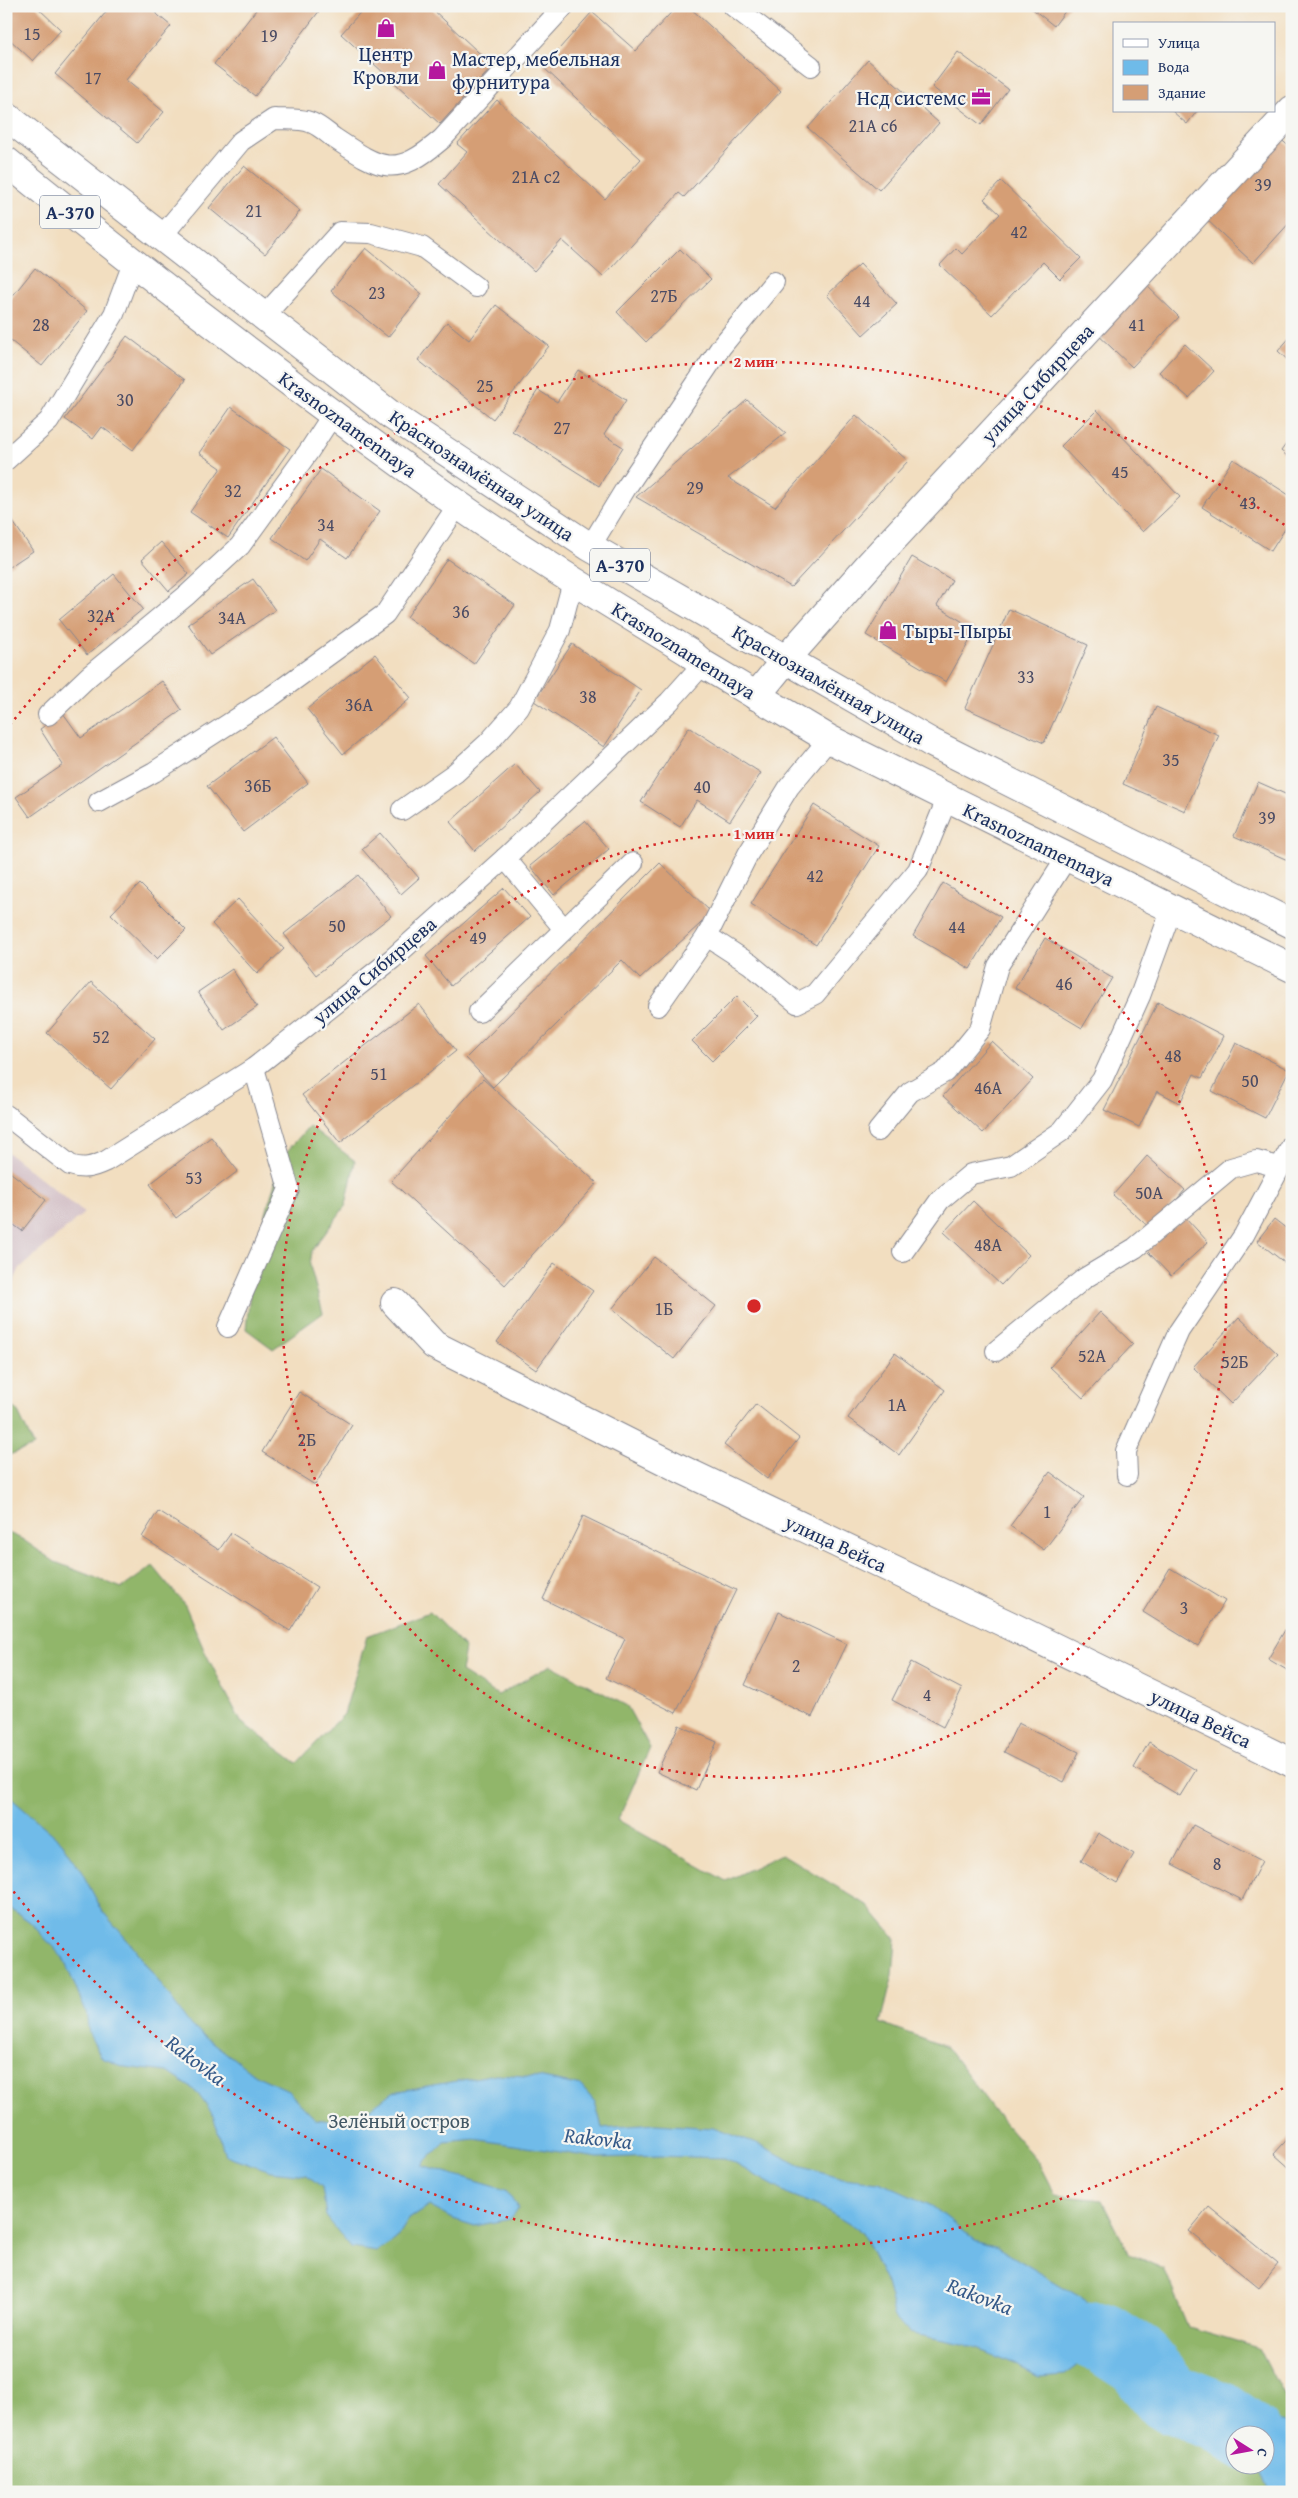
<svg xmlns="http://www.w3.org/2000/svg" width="1298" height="2498" viewBox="0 0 1298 2498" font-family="'Gentium Book Plus',serif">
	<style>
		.industrial { fill: #d2bec5 }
		.forest { fill: #91b66a; stroke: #567264; fill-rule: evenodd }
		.water { fill: #6fbbe9; stroke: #4575a4 }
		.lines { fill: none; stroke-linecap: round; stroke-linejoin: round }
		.river { stroke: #6fbbe9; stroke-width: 71 }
		.building { fill: #d59e75 }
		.service-casing { stroke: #86868f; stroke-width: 22 }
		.minor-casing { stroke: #86868f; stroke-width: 30 }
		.trunk-casing { stroke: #86868f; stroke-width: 30 }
		.service { stroke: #fff; stroke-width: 20 }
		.minor { stroke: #fff; stroke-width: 28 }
		.trunk { stroke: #fff; stroke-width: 28 }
		.ring { fill: none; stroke: #d62828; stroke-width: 2.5; stroke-dasharray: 2.5 5 }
		.labels { text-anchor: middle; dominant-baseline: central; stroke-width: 4.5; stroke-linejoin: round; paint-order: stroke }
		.number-label { font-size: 18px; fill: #4a4b64 }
		.shield { fill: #f6f6f2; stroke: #5d6b8a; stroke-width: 1 }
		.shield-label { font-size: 19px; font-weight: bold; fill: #1b2f5e }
		.poi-label { font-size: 20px; fill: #1b2f5e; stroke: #f6f6f2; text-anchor: start }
		.street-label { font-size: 20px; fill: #1b2f5e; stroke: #f6f6f2 }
		.park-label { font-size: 20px; fill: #425865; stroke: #f6f6f2 }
		.water-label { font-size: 21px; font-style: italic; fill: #345988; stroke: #f6f6f2 }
		.centre { fill: #d62828; stroke: #f6f6f2; stroke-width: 2.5 }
		.ring-label { font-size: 15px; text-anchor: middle; font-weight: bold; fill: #d62828; stroke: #f6f6f2; stroke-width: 4.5; stroke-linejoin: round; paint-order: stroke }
	</style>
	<rect width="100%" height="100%" fill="#f6f6f2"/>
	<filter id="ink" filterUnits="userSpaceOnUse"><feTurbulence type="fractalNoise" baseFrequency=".02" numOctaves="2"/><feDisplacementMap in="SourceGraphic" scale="10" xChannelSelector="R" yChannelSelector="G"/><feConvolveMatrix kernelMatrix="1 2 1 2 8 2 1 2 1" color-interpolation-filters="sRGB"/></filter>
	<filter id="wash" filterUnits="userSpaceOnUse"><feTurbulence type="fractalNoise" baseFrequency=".0096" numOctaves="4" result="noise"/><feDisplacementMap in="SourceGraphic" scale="20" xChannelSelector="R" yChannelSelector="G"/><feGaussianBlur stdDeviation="1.12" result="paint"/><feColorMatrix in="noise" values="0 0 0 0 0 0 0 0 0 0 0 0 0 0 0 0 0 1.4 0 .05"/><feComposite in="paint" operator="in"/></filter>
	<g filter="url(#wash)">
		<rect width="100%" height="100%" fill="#f2dec0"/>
		<polygon class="industrial" points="6,1151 84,1213 20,1268 6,1299"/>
		<g class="forest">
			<polygon points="309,1126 355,1161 346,1205 312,1251 310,1266 323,1313 273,1349 246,1329 254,1256 282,1157"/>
			<polygon points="6,1405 17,1410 34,1446 6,1456"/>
			<path d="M6,1532L22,1539L55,1562L122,1588L153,1566L185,1605L204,1650L241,1722L297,1763L344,1714L367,1636L430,1612L465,1648L461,1672L498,1695L551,1665L627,1706L650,1748L618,1820L726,1881L782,1854L867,1905L896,1939L893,1975L881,2023L946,2047L999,2117L1038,2162L1055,2195L1102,2200L1129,2254L1164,2269L1188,2327L1259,2348L1288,2405L1292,2406V2492H6ZM1236,2436H1266V2466H1236Z"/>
		</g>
		<g class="water">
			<polygon points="6,1794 62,1842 80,1869 103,1912 134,1948 191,2026 255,2075 286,2089 315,2119 349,2123 393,2092 497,2074 538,2077 581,2086 595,2102 602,2128 656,2124 713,2128 764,2147 799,2165 842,2178 879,2182 932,2206 975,2240 997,2247 1075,2294 1124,2327 1172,2365 1185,2392 1170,2398 1151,2402 1128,2367 1105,2352 1087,2359 1065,2375 1039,2377 1006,2360 963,2344 909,2333 895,2317 886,2284 862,2232 823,2208 790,2195 725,2158 659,2156 598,2158 475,2139 445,2142 422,2165 506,2190 518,2209 510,2219 475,2226 453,2219 429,2206 409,2219 396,2239 377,2252 351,2248 326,2216 322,2187 307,2175 271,2171 225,2155 213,2115 196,2091 168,2072 125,2067 102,2058 89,2034 86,2011 63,1958 30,1922 6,1905"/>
			<polygon points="1233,2410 1292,2425 1292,2492 1272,2492 1258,2466 1266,2466 1266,2436 1236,2435 1220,2417"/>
		</g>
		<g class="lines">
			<polyline class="river" points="1096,2336 1105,2339 1139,2361 1170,2398 1220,2417 1247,2436"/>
		</g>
		<g id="blocks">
			<g class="building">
				<polygon points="6,6 36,6 61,30 33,61 6,36"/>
				<polygon points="111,6 147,6 171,26 126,80 164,112 137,143 55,74"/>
				<polygon points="259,6 323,6 255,96 214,64"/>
				<polygon points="366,6 429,6 493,66 440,124 341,34"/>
				<polygon points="677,6 688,6 781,91 684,197 679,193 603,277 562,240 534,271 439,184 467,152 457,144 497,100 605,199 641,159 543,67 592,12 636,51"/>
				<polygon points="1029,6 1069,6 1054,26"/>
				<polygon points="958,52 1008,89 981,125 932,87"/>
				<polygon points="868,60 939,123 879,190 808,128"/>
				<polygon points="1172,111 1197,111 1187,124"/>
				<polygon points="1277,136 1292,149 1292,220 1253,263 1205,218"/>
				<polygon points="244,166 300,211 265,254 209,208"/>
				<polygon points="1001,181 1081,258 1060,279 1043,262 992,315 940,265 956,248 962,254 1000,214 984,199"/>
				<polygon points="366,248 422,294 388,337 331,291"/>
				<polygon points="680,249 711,279 646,342 617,312"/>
				<polygon points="860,264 897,304 863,335 827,295"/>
				<polygon points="35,268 87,311 42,366 6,337 6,304"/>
				<polygon points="1142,281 1179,317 1132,367 1094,331"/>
				<polygon points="496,305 549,346 493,419 418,360 447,322 469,340"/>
				<polygon points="1292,335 1292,364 1278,351"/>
				<polygon points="127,336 185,380 133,450 102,427 93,439 65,419"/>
				<polygon points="1185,344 1214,371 1189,398 1159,372"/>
				<polygon points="578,370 626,400 604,435 623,447 599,486 512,431 538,390 557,402"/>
				<polygon points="747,400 786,433 728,478 775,507 856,415 908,461 791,587 636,497"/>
				<polygon points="231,407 290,449 228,538 190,512 221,468 199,453"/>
				<polygon points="1097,410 1180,497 1143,532 1061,446"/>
				<polygon points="1292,436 1292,460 1281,451"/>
				<polygon points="1233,459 1292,497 1292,518 1271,551 1202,507"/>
				<polygon points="321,469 380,511 347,558 320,539 305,561 272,538"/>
				<polygon points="9,516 33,551 6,569 6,518"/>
				<polygon points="161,542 189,574 169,591 142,559"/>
				<polygon points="912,557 952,580 937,606 976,630 946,682 866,635"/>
				<polygon points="447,559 515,605 474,664 407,617"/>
				<polygon points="114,574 143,609 87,655 59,620"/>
				<polygon points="253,579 275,610 210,655 188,624"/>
				<polygon points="1009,609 1088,645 1044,743 965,708"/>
				<polygon points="572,644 641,690 604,747 534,701"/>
				<polygon points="375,654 411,698 343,754 307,709"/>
				<polygon points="162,681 182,710 30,817 16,797 63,765 40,729 63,713 81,738"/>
				<polygon points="1156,707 1219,735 1185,811 1123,784"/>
				<polygon points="689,727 761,773 730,821 697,800 680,827 641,802"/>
				<polygon points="273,737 308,783 243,832 207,786"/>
				<polygon points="515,764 540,792 475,851 450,822"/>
				<polygon points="1258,782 1292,797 1292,862 1234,836"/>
				<polygon points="814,805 879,846 816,945 751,904"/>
				<polygon points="585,821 609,849 554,895 530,866"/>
				<polygon points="380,833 419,878 401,894 362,849"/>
				<polygon points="660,863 712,913 640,979 622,960 493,1087 466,1058"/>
				<polygon points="358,875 391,916 316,975 284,934"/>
				<polygon points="943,883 1001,917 970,969 913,936"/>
				<polygon points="140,884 186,930 157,959 111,914"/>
				<polygon points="504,888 530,917 451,986 426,956"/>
				<polygon points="238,899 284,949 257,974 212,924"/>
				<polygon points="1045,938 1112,978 1082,1028 1015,988"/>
				<polygon points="232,969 257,1007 224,1030 198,992"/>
				<polygon points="91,982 155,1039 111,1089 47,1033"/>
				<polygon points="737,996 757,1016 712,1061 692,1041"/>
				<polygon points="1158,1002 1224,1036 1202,1078 1194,1074 1180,1103 1157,1091 1139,1127 1104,1110"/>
				<polygon points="419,1004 456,1051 340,1143 302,1095"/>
				<polygon points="992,1041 1033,1079 983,1133 943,1096"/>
				<polygon points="1236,1043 1289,1070 1265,1118 1212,1091"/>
				<polygon points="483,1079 597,1183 505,1285 391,1181"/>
				<polygon points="211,1137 238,1171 176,1218 150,1184"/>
				<polygon points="1147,1156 1185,1190 1151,1229 1113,1195"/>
				<polygon points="6,1169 46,1200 22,1231 6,1219"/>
				<polygon points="973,1201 1029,1255 1001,1285 944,1232"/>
				<polygon points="1185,1217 1208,1242 1171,1276 1147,1251"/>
				<polygon points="1274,1219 1292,1233 1292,1253 1285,1263 1257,1241"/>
				<polygon points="654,1257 716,1306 674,1359 612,1309"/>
				<polygon points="554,1263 593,1291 536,1370 497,1342"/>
				<polygon points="1100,1312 1133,1344 1083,1398 1050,1367"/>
				<polygon points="1239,1317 1278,1354 1231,1404 1193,1367"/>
				<polygon points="895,1353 945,1390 899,1455 848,1418"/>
				<polygon points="299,1392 352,1425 315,1485 262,1452"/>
				<polygon points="756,1404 799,1438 767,1479 724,1445"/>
				<polygon points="1050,1472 1084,1497 1044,1550 1010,1526"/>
				<polygon points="158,1511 219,1550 231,1533 317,1587 290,1631 142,1537"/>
				<polygon points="583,1516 736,1590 676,1713 606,1678 625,1639 543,1599"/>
				<polygon points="1170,1568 1225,1601 1198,1646 1143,1612"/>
				<polygon points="779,1612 847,1644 812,1717 745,1685"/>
				<polygon points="1292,1618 1292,1673 1268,1659"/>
				<polygon points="911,1662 962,1689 943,1727 892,1700"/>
				<polygon points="1018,1723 1079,1752 1064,1782 1004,1752"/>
				<polygon points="679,1725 717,1742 696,1790 657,1772"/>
				<polygon points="1149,1742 1196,1770 1180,1796 1134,1768"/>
				<polygon points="1193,1825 1262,1861 1242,1900 1172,1864"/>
				<polygon points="1098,1833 1134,1854 1117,1883 1081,1861"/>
				<polygon points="1292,2134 1292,2170 1274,2154"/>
				<polygon points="1209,2207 1278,2264 1259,2288 1189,2231"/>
			</g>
		</g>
	</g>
	<g filter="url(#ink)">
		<use href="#blocks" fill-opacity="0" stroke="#86868f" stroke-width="1"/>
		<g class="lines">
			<g class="service-casing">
				<g id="service">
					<polyline points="733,6 811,66"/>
					<path d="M161,237L241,141L274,119C285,120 302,118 312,123C320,126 327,133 334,138C382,170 395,179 442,139L564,6"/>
					<polyline points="264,316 340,232 371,233 422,247 476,287"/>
					<polyline points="6,460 49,421 114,314 133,263"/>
					<polyline points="590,547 626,488 721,347 774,282"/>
					<polyline points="48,715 89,676 187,595 240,546 309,451 333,414"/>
					<polyline points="99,802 154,772 272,696 385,614 458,505"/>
					<polyline points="402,810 455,773 488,743 519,708 560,630 573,581"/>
					<polyline points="505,858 564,929"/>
					<polyline points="707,936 750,964 797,1003 815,994 918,870 947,799"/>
					<polyline points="658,1006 707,936 748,854 789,787 829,739"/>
					<polyline points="479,1012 633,863"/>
					<path d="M6,1115L70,1165C84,1170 93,1167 106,1161L254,1068L392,959L505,858L669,702L703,664"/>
					<polyline points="878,1131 910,1092 945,1072 980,1029 998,966 1067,857"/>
					<polyline points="903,1252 940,1200 971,1174 1011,1166 1062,1131 1102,1080 1140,996 1172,908"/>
					<polyline points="228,1327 289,1189 254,1068"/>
					<polyline points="996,1351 1085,1278 1135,1248 1231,1168 1256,1161 1279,1167"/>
					<polyline points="1127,1475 1126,1451 1179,1331 1244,1235 1292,1145"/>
				</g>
			</g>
			<g class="minor-casing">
				<g id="minor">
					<polyline points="786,659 870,564 1292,110"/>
					<polyline points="395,1303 434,1345 683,1470 1009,1625 1292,1763"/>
				</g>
			</g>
			<g class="trunk-casing">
				<g id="trunk">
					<polyline points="6,116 391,415 590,547 932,743 1292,924"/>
					<path d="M6,161C153,280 303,395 457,504C532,557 611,604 689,652L703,664L829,739L1292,968"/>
					<polyline points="756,696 786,659"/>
				</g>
			</g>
			<use href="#service" class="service"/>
			<use href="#minor" class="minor"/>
			<use href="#trunk" class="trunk"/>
		</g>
	</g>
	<g class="ring">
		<circle cx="754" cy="1306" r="472"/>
		<path d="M1289 2084A944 944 0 0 1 10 1887M10 725A944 944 0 0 1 1289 528"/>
	</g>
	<defs>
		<g id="shop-bare" transform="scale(1.5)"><path d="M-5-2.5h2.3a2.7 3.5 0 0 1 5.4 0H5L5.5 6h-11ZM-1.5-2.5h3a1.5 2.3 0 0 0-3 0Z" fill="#b5179e" stroke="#f6f6f2" stroke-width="2.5" paint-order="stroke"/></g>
		<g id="office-bare" transform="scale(1.5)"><path d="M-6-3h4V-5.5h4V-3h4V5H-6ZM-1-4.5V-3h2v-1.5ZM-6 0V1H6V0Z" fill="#b5179e" stroke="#f6f6f2" stroke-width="2.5" paint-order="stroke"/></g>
	</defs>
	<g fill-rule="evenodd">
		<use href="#shop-bare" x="386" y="28"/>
		<use href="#shop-bare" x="437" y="70"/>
		<use href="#office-bare" x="981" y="97"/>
		<use href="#shop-bare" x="888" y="630"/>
	</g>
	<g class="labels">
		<g class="number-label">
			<text x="32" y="33">15</text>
			<text x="269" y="35">19</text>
			<text x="93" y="77">17</text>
			<text x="873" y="125">21А с6</text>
			<text x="536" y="176">21А с2</text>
			<text x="1263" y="184">39</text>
			<text x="254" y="210">21</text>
			<text x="1019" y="231">42</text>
			<text x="377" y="292">23</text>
			<text x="664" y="295">27Б</text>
			<text x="862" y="300">44</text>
			<text x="41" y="324">28</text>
			<text x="1137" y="324">41</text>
			<text x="485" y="385">25</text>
			<text x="125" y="399">30</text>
			<text x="562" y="427">27</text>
			<text x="1120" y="471">45</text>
			<text x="695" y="487">29</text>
			<text x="233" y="490">32</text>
			<text x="1248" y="502">43</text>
			<text x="326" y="524">34</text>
			<text x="461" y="611">36</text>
			<text x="101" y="615">32А</text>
			<text x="232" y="617">34А</text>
			<text x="1026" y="676">33</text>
			<text x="588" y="696">38</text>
			<text x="359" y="704">36А</text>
			<text x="1171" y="759">35</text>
			<text x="258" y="785">36Б</text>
			<text x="702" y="786">40</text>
			<text x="1267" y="817">39</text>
			<text x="815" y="875">42</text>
			<text x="337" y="925">50</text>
			<text x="957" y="926">44</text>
			<text x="478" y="937">49</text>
			<text x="1064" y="983">46</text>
			<text x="101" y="1036">52</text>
			<text x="1173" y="1055">48</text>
			<text x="379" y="1073">51</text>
			<text x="1250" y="1080">50</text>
			<text x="988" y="1087">46А</text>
			<text x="194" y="1177">53</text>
			<text x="1149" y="1192">50А</text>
			<text x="988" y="1244">48А</text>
			<text x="664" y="1308">1Б</text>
			<text x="1092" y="1355">52А</text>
			<text x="1235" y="1361">52Б</text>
			<text x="897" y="1404">1А</text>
			<text x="307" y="1439">2Б</text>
			<text x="1047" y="1511">1</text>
			<text x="1184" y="1607">3</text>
			<text x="796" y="1665">2</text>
			<text x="927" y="1694">4</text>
			<text x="1217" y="1863">8</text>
		</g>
		<g class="shield">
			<rect x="40" y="195.5" width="60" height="33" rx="4"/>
			<rect x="590" y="548.5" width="60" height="33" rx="4"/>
		</g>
		<g class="shield-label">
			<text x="70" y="212">А-370</text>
			<text x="620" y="565">А-370</text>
		</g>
		<g class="poi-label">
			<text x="386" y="53" text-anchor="middle">Центр<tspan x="386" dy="23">Кровли</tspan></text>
			<text x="452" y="58">Мастер, мебельная<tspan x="452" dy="23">фурнитура</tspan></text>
			<text x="966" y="97" text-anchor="end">Нсд системс</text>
			<text x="903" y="630">Тыры-Пыры</text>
		</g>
		<g class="street-label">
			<text transform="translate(1037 383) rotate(-47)">улица Сибирцева</text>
			<text transform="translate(348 424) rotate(36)">Krasnoznamennaya</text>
			<text transform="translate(482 475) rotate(34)">Краснознамённая улица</text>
			<text transform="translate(684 650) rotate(32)">Krasnoznamennaya</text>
			<text transform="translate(829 684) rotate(30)">Краснознамённая улица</text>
			<text transform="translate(1039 844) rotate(26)">Krasnoznamennaya</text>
			<text transform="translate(374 970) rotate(-40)">улица Сибирцева</text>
			<text transform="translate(836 1543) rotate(25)">улица Вейса</text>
			<text transform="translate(1201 1718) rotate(26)">улица Вейса</text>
		</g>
		<g class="park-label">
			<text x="399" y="2120">Зелёный остров</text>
		</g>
		<g class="water-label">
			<text transform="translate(196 2060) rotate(37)">Rakovka</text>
			<text transform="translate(598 2138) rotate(6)">Rakovka</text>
			<text transform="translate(980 2296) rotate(21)">Rakovka</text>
		</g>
	</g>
	<circle cx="754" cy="1306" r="8" class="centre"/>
	<g class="ring-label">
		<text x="754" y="367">2 мин</text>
		<text x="754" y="839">1 мин</text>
	</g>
	<rect width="1298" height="2498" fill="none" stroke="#f6f6f2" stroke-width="25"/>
	<rect x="1113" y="22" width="162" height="90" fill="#f6f6f2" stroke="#9ea6b7"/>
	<rect x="1123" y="39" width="25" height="8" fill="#ffffff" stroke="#9ea6b7"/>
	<text x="1158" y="48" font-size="15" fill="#1b2f5e">Улица</text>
	<rect x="1123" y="60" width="25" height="15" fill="#6fbbe9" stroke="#9ea6b7"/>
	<text x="1158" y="72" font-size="15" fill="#1b2f5e">Вода</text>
	<rect x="1123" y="85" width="25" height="15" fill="#d59e75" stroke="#9ea6b7"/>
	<text x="1158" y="98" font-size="15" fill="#1b2f5e">Здание</text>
	<g transform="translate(1250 2450) rotate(101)"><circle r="24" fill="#f6f6f2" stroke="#9ea6b7"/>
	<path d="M0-4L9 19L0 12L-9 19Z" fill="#b5179e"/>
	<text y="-8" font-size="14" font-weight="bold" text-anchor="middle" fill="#1b2f5e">С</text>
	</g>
</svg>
